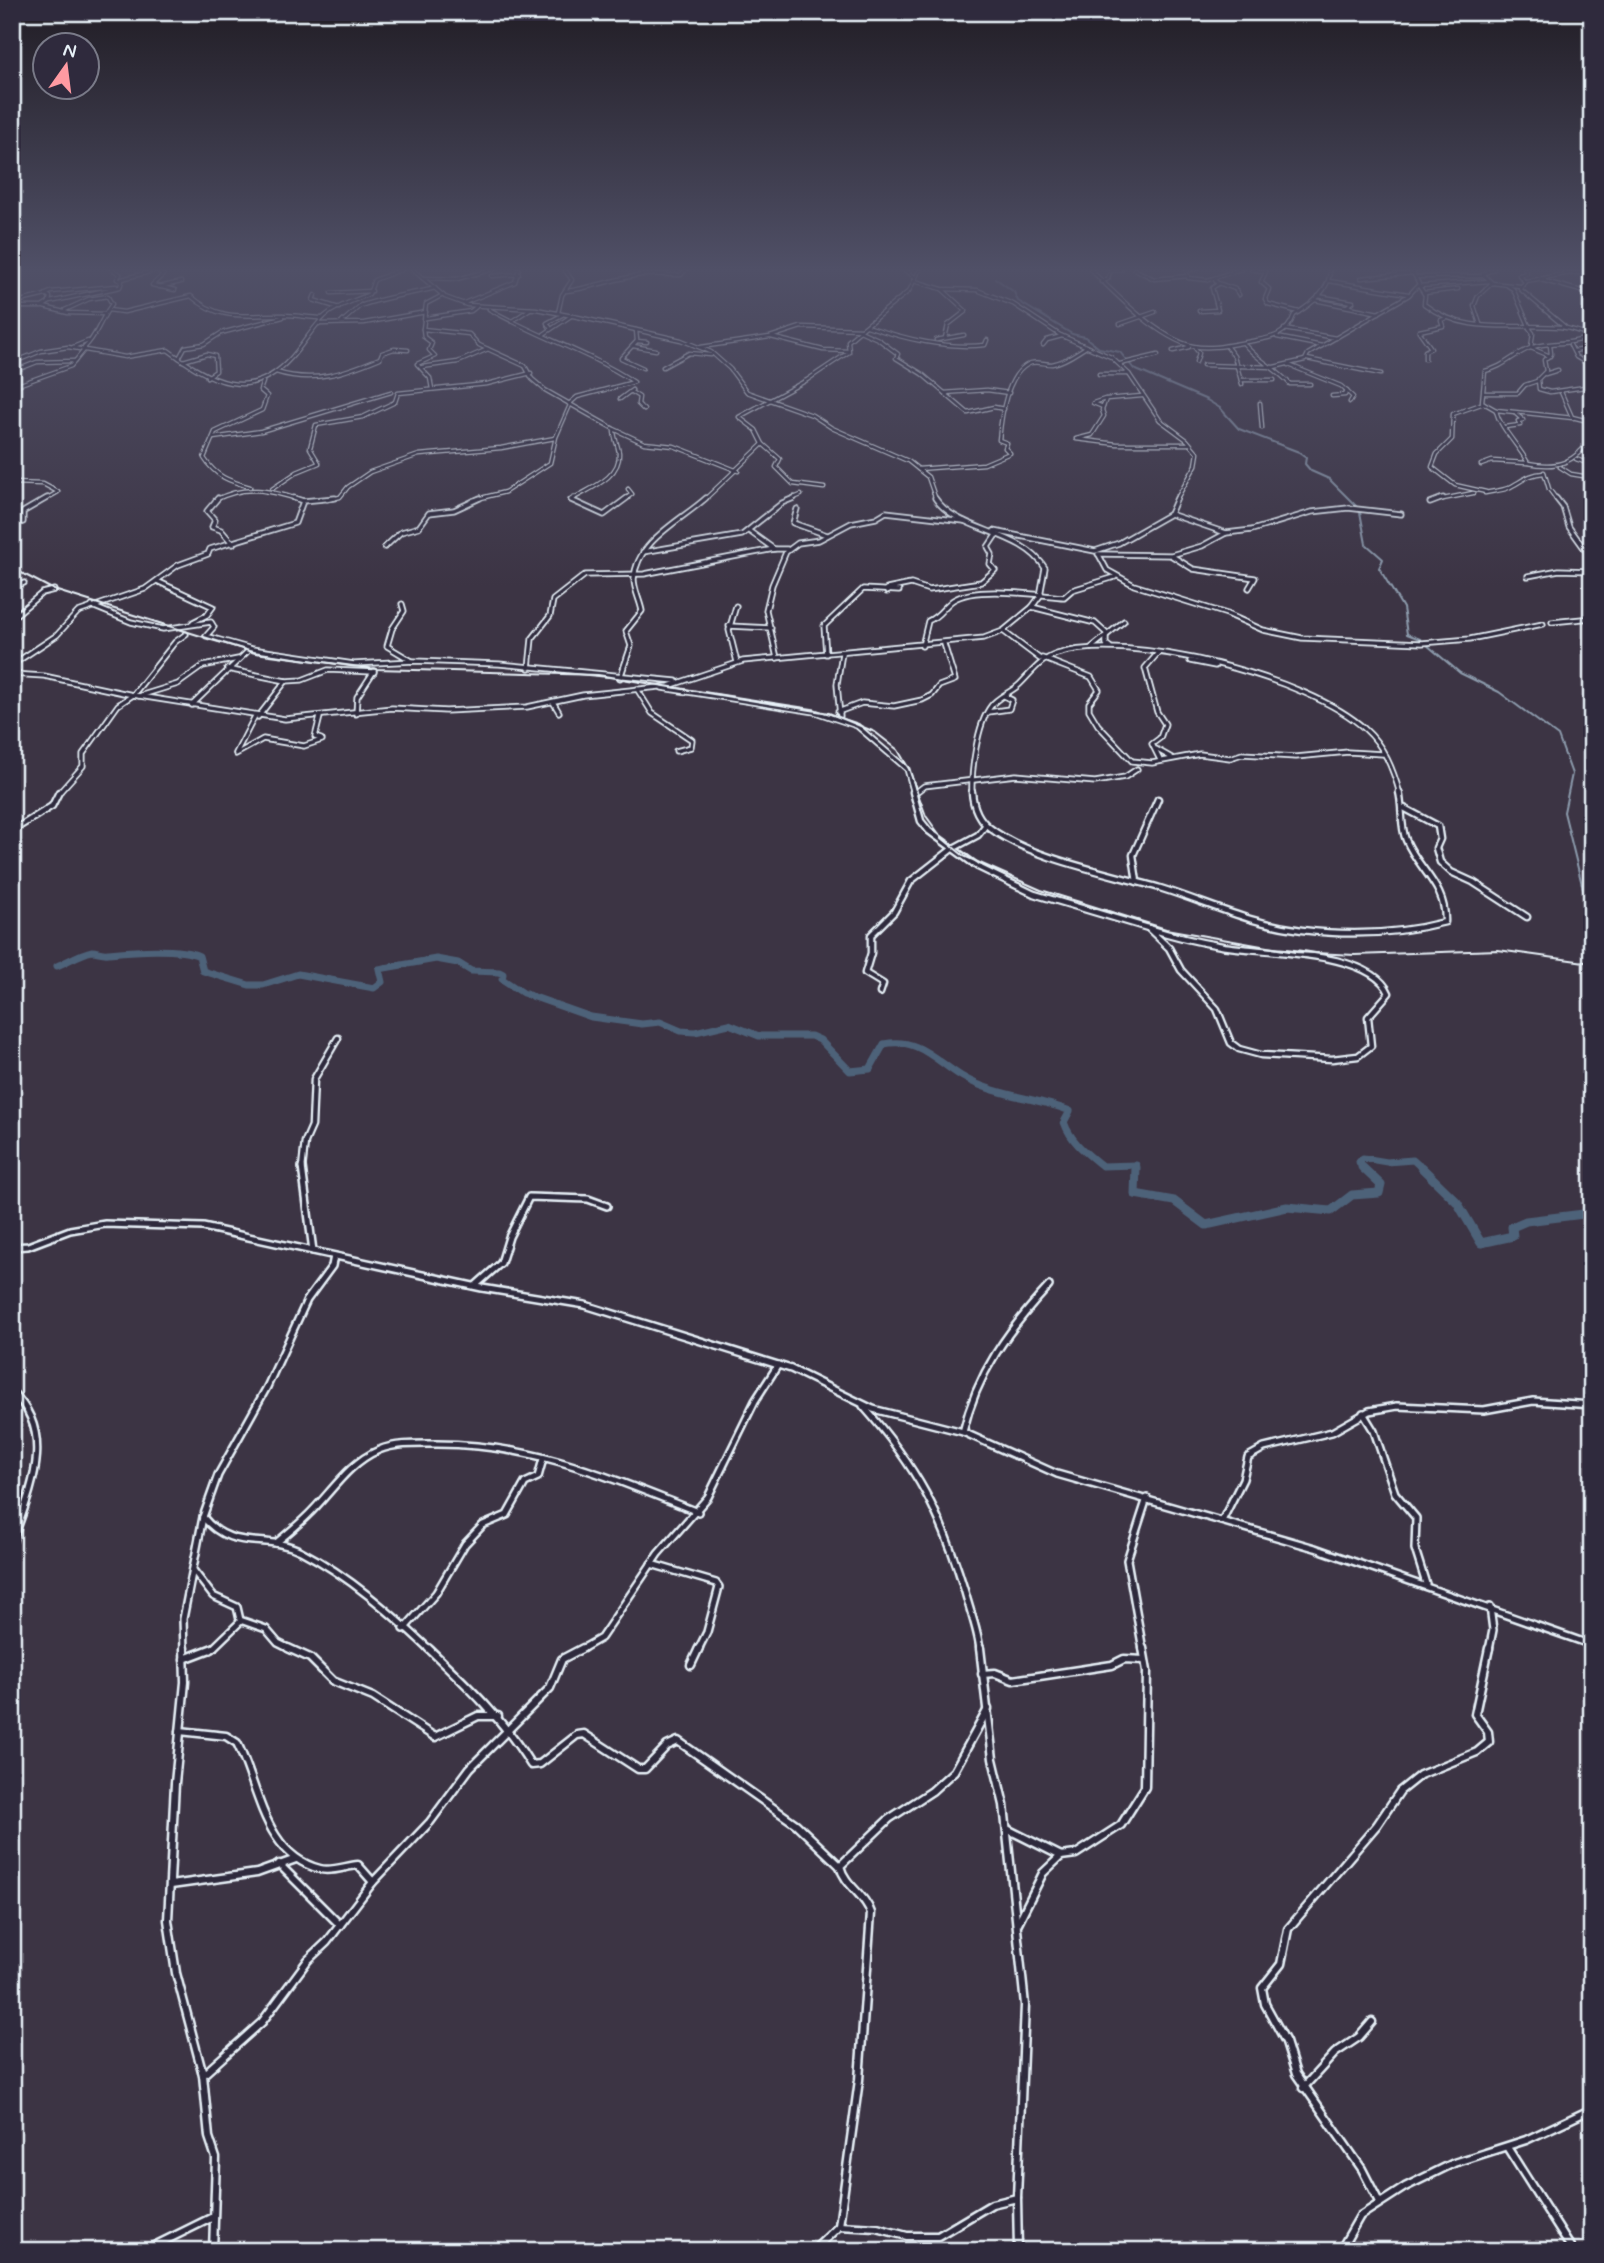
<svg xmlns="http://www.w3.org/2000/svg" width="1604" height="2263" viewBox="0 0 1604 2263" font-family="Mynerve,sans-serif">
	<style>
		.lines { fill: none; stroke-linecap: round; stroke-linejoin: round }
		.stream { stroke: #8c9bac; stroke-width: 2 }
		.river-far1 { stroke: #4e6279; stroke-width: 7 }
		.river { stroke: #4e6279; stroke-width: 9 }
		.minor-far4-casing { stroke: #e8f1f8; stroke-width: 5 }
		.minor-far3-casing { stroke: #e8f1f8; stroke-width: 7 }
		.minor-far2-casing { stroke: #e8f1f8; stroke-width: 9 }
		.minor-far1-casing { stroke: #e8f1f8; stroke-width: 10 }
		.minor-casing { stroke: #e8f1f8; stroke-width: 11 }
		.minor-far4 { stroke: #2f2a3d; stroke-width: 2.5 }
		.minor-far3 { stroke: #2f2a3d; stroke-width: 3.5 }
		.minor-far2 { stroke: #2f2a3d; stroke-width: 4.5 }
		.minor-far1 { stroke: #2f2a3d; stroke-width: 5 }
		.minor { stroke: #2f2a3d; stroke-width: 6 }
		.rail { stroke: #e8f1f8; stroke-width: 2 }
	</style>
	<rect width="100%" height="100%" fill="#3c3444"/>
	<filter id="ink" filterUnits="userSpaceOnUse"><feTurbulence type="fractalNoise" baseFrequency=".0143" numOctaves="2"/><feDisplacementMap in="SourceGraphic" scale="14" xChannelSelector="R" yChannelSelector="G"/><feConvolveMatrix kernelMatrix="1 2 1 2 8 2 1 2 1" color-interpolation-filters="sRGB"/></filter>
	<g filter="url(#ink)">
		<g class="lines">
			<g class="stream">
				<polyline points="995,278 1014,292 1018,301 1072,334 1085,337 1099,348 1120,352 1127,361"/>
				<polyline points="1130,364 1134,369 1207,400 1220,408 1239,429 1299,452 1306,457 1305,464 1311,471 1329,479 1357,507"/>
				<polyline points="1360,512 1366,544 1383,559 1379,568 1403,608 1407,634 1420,639 1460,673 1499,692 1558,736 1572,774 1564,812 1592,925"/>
			</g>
			<g class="river-far1">
				<path d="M57,966C67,962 81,953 92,951C97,951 103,954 108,953C132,951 179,947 199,956L203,971L249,985H263L298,974L374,988L382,982L379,969L436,959L458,963L471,971L499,972L503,974L502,979L523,993L591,1017L642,1024L660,1022L681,1031L695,1032L729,1024L759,1036H811L820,1040L850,1071L870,1069L884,1044C918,1037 935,1060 961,1076C994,1096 1035,1097 1070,1111L1064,1122C1071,1142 1086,1153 1102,1166L1136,1165V1169"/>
				<polyline points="1363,1169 1359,1162 1363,1158 1387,1162 1413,1160 1423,1169"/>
			</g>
			<g class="river">
				<polyline points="1136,1167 1135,1194 1174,1201 1206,1225 1287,1207 1331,1211 1352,1195 1379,1193 1381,1185 1362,1167"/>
				<polyline points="1421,1167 1457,1202 1481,1243 1513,1236 1512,1227 1526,1221 1592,1213"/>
			</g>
			<g class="minor-far4-casing">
				<g id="minor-far4">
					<polyline points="165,269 169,269"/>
					<polyline points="189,269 196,269"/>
					<polyline points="412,269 445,297 467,305 536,309 578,317 681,340 711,352 730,369 747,392 812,415 832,428 908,461 928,477 936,500"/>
					<polyline points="903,269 915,277"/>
					<path d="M1090,269C1114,293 1159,339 1193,346C1212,350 1233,344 1252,341C1271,338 1287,336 1294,315C1312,304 1330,291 1330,269"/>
					<polyline points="1134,269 1154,279 1188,276"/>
					<polyline points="1186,269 1188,278 1208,280 1241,269"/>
					<polyline points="1251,269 1266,272 1261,282 1269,289 1265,299 1268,304 1299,312"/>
					<polyline points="1525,269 1527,273 1519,275 1525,282 1520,289 1565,327"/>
					<polyline points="1187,270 1198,269"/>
					<polyline points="157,271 163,275 152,285 175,290"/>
					<polyline points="492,276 519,274"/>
					<polyline points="1416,277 1483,276"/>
					<polyline points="423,278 457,279 494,269"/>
					<polyline points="1361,278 1414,273"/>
					<polyline points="122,279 161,269"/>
					<polyline points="1592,279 1586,284 1592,292"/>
					<polyline points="1541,280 1592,294"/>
					<polyline points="915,281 942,289 977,290 1013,304 1060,335 1111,357 1129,374 1160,420 1187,440 1198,453 1196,465 1176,500"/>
					<polyline points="1329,281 1408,294"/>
					<path d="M1525,281C1549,278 1568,271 1592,273"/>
					<polyline points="1101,282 1108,279 1110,271 1122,269"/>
					<polyline points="1218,283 1235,289 1239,295"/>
					<polyline points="1492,283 1520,286"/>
					<path d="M1419,286L1425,295L1424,304C1464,336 1513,323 1560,327C1571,328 1581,333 1592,335"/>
					<polyline points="1419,286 1490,281"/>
					<polyline points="1508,286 1513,289 1530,328"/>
					<polyline points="159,287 181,282"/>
					<polyline points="942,289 966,311 948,325 945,338"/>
					<path d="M566,291C593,288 615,278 642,275C655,274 668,275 681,275L686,269"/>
					<polyline points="331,293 372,291"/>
					<polyline points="1424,293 1458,289"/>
					<polyline points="315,295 313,300 339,308"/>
					<polyline points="443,295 426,304 423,329 469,334 479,345 525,366 532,379 545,390 614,429 644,443 674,446 738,471"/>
					<polyline points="1318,296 1353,302 1347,306"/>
					<polyline points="1315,300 1379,313"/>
					<polyline points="49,302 50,297 46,294 51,292 116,286"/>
					<polyline points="12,303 46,295"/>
					<polyline points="464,303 515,282 519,269"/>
					<path d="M360,306C387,296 408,295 435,288"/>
					<polyline points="12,307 42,307 50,302 120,287 122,281 117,279 120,274 112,269"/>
					<polyline points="44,307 68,313 104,314"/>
					<path d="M489,309C536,336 588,352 634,382L577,397L569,404"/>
					<polyline points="65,310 89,299 108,296"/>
					<path d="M108,310L124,312L191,296C221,323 248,314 284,315C297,315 310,318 323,318"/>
					<polyline points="1199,311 1218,310 1212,288 1218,284 1215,280"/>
					<polyline points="558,313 562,295 572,280 564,269"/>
					<polyline points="426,318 471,311 476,307"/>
					<polyline points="512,321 530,309"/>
					<polyline points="342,322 361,305"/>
					<polyline points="320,324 364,323 426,312"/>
					<polyline points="1120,324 1155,312"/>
					<polyline points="1480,324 1474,306 1478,296 1492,283 1483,274 1494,269"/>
					<path d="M867,326C905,339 945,349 985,345L987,340"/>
					<polyline points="1529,328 1533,333 1531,348 1550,356"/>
					<polyline points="423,329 424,337 432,343 429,350 435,356 417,364 430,378 432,389"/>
					<polyline points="551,329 547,323 562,315"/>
					<polyline points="1284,329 1336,338"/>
					<polyline points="636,330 637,341 621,358 643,368"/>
					<polyline points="860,331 878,339 898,354 896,358 922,374 968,413 994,407 1004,409"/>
					<polyline points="544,334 571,316"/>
					<path d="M1592,336C1568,346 1553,341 1533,347C1513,354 1505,367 1485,371L1482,402L1496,410C1499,427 1519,446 1528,463C1558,469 1574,463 1592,438"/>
					<polyline points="771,337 823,350 848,351"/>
					<polyline points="1277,337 1322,346"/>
					<polyline points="936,340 964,335"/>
					<polyline points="637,341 647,342"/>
					<path d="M1244,344C1257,360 1276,368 1290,384H1310"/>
					<polyline points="1043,345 1047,340 1062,336"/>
					<polyline points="1550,345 1551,354 1544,360 1546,371 1538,379 1539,389 1550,392 1592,386"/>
					<polyline points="1570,345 1576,357 1586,363"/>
					<polyline points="633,346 656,350"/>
					<polyline points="73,347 88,341"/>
					<polyline points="701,347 770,337 801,327 862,329 909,291 920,269"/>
					<polyline points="1227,347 1234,356 1242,384"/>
					<path d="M84,348C98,335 100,319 112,304L108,297"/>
					<polyline points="1195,348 1199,353 1196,362"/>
					<polyline points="1173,351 1189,347"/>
					<polyline points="1574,351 1592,348"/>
					<polyline points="179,358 185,347 204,344 221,333 283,317"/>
					<polyline points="1307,359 1381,374"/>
					<polyline points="1425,359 1425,351 1431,348 1419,331 1443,326 1441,320 1447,318"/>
					<polyline points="183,361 207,354 215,356 216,371 207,377"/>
					<path d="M12,363L41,351L68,347L125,357L168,350C210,381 250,404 291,358C303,345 313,327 325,316C337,305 355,301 369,294L374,280L403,269"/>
					<polyline points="1120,364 1158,355"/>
					<polyline points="1203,365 1274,367 1305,360 1308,354 1409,295 1419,284 1411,269"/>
					<polyline points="1289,365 1341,386 1353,397 1350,402"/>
					<polyline points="422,367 458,362 488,349"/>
					<polyline points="663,367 689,353 711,355"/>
					<polyline points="12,372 37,362 75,361"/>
					<path d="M276,372C314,384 344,373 380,358L382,353L394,349L408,350"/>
					<polyline points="1099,374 1129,374"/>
					<polyline points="1545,374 1558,370"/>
					<polyline points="1241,380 1274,380"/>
					<polyline points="12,387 71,366 85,349"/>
					<polyline points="631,392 639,397 638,404 644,410"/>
					<polyline points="1561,392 1572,417 1592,422"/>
					<polyline points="944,393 987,390 1009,393"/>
					<polyline points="1484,393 1518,393 1525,385 1537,381"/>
					<polyline points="1142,396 1106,399 1102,410 1104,416 1092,435 1076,439 1117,444 1190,444"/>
					<polyline points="1332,396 1345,395 1347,391"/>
					<polyline points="620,399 632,390"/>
					<polyline points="1260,403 1262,428"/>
					<polyline points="1484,403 1453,414 1452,439 1437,454 1432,467 1455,485 1486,492"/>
					<polyline points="1103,407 1093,403 1105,399"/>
					<polyline points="1496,410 1573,418"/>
					<polyline points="1505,427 1520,425 1518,421 1523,420 1516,414"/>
					<polyline points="213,438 261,431 391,392"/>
					<polyline points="763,444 780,459 776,467 793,484 824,488"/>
					<polyline points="1576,459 1592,465"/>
					<polyline points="1481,465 1492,461 1527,463"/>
					<polyline points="1560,467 1571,474 1589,477"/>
					<path d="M918,469L984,464L1010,453L1005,448L1007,443L999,440C1001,418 1006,372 1031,363C1037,361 1045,364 1052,364C1065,362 1076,353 1086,347"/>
					<polyline points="1544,472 1549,489 1557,500"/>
					<polyline points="12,483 43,484 58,492 44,500"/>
					<path d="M250,487C229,481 216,477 204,458L215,432L262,410L267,396L260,390L263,382"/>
					<polyline points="272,489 297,472 319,463 310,448 316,425 363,417 395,402 398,393 487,384 531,373"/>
					<path d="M1485,493C1492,491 1501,491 1508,488C1521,482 1528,474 1544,473"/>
					<path d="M215,500C245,484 269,490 300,500"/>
					<polyline points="327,500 340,497 348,487 370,472 419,455 501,448 555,438"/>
					<polyline points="473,500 505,492 550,463 556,437 570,405"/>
					<path d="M571,500C588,489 621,478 619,453C618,445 614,438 614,430"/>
					<polyline points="624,500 632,494 628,489"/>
					<polyline points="704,500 763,444 756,430 739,417 807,380 849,352 848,341 862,329"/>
					<polyline points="789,500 801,495"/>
					<polyline points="1438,500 1473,493"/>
				</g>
			</g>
			<g class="minor-far3-casing">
				<g id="minor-far3">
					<polyline points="218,498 207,511 215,520 212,527 221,530 233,544"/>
					<polyline points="294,498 303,501 335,498"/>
					<polyline points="574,498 571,500 604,515 627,498"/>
					<polyline points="1556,498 1563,507 1569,527 1592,559"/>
					<polyline points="1430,503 1443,498"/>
					<polyline points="797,509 793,523 827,535"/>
					<polyline points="1170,514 1226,533"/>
					<polyline points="12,524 23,522 23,512 47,498"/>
					<polyline points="749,531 774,549 787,549"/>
					<polyline points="994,531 1095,551 1119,543 1170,514 1177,498"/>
					<polyline points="385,547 401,532 419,527 429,513 454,510 480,498"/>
					<polyline points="643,552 742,535 782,503 794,498"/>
					<polyline points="1098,554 1171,555 1202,546 1226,533 1252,530 1312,512 1348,508 1401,514"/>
					<polyline points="1099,555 1107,570 1134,585 1227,614 1263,630 1302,638 1422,643 1470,639 1543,624"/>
					<polyline points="1172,556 1193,569 1255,578 1249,588"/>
					<polyline points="1528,576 1559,570 1592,571"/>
					<polyline points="157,581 213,607 207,615 193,622"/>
					<polyline points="12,588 24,583"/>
					<polyline points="887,592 887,589 911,584 929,590 981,582 995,570 990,564 992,554 988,547 996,535"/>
					<polyline points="402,604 404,611 392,629 387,646 412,661"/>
					<polyline points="92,606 131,622 163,629 211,622 214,627 206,636 252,649 354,664 414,661 499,664 676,681"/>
					<polyline points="736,606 729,630 737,662"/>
					<polyline points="1032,607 1095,623 1106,633 1106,644 1110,647"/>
					<polyline points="12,618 42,593 54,590"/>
					<polyline points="1552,622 1592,618"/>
					<polyline points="729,626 771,628"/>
					<polyline points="1003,631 1040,659"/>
					<path d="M922,646L928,621C940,616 943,607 953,600C975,585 1037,595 1064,597L1072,590L1115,577"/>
					<polyline points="1091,648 1124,621"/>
					<polyline points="1158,653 1145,668 1157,712 1165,724 1160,738 1152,744 1160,760"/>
					<polyline points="826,654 824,626 863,589 899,591"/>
					<polyline points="777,658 766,610 772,585 786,552 798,543 819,540 851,523 876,518 886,512 964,521"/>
					<polyline points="1042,658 1091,677 1099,690 1089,703 1089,710 1098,725 1132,761 1152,763 1200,754 1230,758 1242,754 1296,757 1348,752 1383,754"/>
					<polyline points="1190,661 1215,666"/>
					<polyline points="12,665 57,635 78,612 145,589 178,565 208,554 210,549 295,523 303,501"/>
					<polyline points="529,668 532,639 550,616 553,600 585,575 644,574 774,549"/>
					<polyline points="227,669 286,681 302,680 328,670 374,672"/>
					<path d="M12,674L44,676L133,695L285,719L392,708L446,711L527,707L583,695L669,686L743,661L984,638L1003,631L1032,607L1040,596L1045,568C1022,530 957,532 935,498"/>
					<path d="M620,678L631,646L626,631L642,611C640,600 634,590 634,579C636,541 682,520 706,498"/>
					<polyline points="662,688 815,712 857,726 907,769 914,794"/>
					<polyline points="637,689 652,713 692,740 691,747 676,751"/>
					<polyline points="139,696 178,684 203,666 238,659"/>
					<polyline points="553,702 559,712"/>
					<polyline points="192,705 247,652"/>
					<polyline points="838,712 862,703 894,706 922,700 932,695 939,686 955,680 944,644"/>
					<polyline points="988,712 1009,709 1012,700 1004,696"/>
					<polyline points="356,714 357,697 374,671"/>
					<polyline points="840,716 837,684 842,653"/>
					<polyline points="258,717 286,681"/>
					<polyline points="320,717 315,737 321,739"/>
					<polyline points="1156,749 1172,758"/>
					<polyline points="236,753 255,716"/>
					<polyline points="236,754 263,739 304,746 322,740"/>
					<polyline points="915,793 924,786 1016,775 1095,782 1125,777 1137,769"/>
					<polyline points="58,794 83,766 83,754 118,705 133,695 175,642 186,634"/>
					<path d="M972,794C971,771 977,724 991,706C997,697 1012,692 1020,684C1032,672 1041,659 1057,654C1128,631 1311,678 1365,729C1384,746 1393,769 1400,794"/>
				</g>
			</g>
			<g class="minor-far2-casing">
				<g id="minor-far2">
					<polyline points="913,792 921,821 929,831 978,867 1034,894 1148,928"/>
					<path d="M972,792C973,807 978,819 990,828C1028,858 1113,874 1160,888C1211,904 1247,923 1302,930C1350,936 1399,934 1445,922C1446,885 1419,871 1406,840C1400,826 1403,807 1399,792"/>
					<polyline points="1404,808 1438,826 1440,839 1436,848 1440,862 1451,872 1473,882 1527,917"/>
					<polyline points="12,831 52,806 59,792"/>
					<polyline points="1137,882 1133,855 1158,799"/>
					<path d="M1148,928C1173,936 1197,942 1222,946C1262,953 1371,950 1389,993L1368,1017L1371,1046L1358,1056L1332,1059L1261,1055L1239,1049L1231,1043L1217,1009L1181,970L1169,948Z"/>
					<polyline points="880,993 883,984 865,973 871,953 871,935 894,912 911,881 952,849 978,835 985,826"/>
					<polyline points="302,1169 305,1142 312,1126 314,1079 338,1038"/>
				</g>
			</g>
			<g class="minor-far1-casing">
				<g id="minor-far1">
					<polyline points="302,1167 313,1251"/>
					<polyline points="12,1247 28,1246 70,1230 105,1224 203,1227 482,1288 585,1305 791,1369 873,1409 963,1432 1057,1474 1315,1548 1592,1645"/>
					<polyline points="475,1286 501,1263 509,1237 529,1197 588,1199 607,1206"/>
					<path d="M12,1392C58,1434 29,1493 12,1543"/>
					<path d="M863,1406C917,1467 942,1515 965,1592C970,1611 978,1630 980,1650"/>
					<polyline points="1363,1413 1374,1431 1395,1493 1416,1518 1415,1549 1426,1584"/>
					<path d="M963,1432C977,1373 1008,1330 1049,1286"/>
					<path d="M203,1517C232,1553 266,1533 301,1551C349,1576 391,1613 430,1650"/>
					<polyline points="1222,1521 1243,1479 1248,1457 1264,1448 1332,1432 1369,1411 1397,1406 1484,1410 1533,1401 1592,1405"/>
					<path d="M276,1543C287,1534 298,1525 308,1515C331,1493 348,1463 379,1450C396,1443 418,1444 437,1444C535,1444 608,1477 698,1512"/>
					<polyline points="651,1564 716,1583 719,1587 707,1632 698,1650"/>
					<polyline points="193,1570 213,1596 237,1607 240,1620 266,1629 278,1643 292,1650"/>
					<polyline points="404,1629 436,1593 465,1544 483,1525 507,1515 525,1483 538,1477 543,1459"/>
					<polyline points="184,1650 183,1619 203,1517 218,1475 267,1387 307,1300 332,1266 334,1256"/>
					<polyline points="211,1650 241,1621"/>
					<polyline points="580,1650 601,1638 658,1554 708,1497 755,1401 778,1365"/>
					<polyline points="1143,1650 1127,1560 1147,1498"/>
					<polyline points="1489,1650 1493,1630 1490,1607"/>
				</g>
			</g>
			<g class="minor-casing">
				<g id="minor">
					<polyline points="184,1648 185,1682 175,1783 168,1920 176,1973 203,2075 209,2137 216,2158 213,2251"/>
					<polyline points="288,1648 310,1658 333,1681 373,1697 435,1737 478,1716 498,1716"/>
					<path d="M428,1648C467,1685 503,1719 531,1765L540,1764L577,1735L584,1734L638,1769H645L667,1746L678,1741L796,1824L840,1866"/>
					<polyline points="980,1648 993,1759 1004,1805 1025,2005 1017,2198 1018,2251"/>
					<polyline points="184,1659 213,1648"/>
					<polyline points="691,1665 699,1648"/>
					<polyline points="982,1674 995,1673 1013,1680 1112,1665 1124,1659 1144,1660"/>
					<path d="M180,1731L226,1736L237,1743C259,1787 264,1855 320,1869C332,1872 346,1866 358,1865L373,1882"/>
					<polyline points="1007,1829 1061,1856 1076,1854 1121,1825 1145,1787 1147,1671 1143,1648"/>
					<polyline points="279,1864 340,1925"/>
					<polyline points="171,1885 257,1873 296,1859"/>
					<polyline points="1018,1923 1043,1873 1061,1856"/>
					<polyline points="203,2075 262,2022 308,1960 327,1942 373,1882 430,1822 470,1768 550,1688 562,1659 583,1648"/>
					<polyline points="1303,2088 1335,2053 1359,2037 1372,2022"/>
					<polyline points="1507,2147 1573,2251"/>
					<polyline points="1379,2202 1362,2169 1296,2074 1286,2042 1265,2004 1262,1988 1281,1964 1288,1929 1377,1825 1400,1791 1420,1775 1477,1752 1489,1742 1488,1732 1475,1714 1489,1648"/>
					<path d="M839,2226L859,2080L871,1913C865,1894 845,1886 840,1866L889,1819L932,1791L954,1771L988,1709"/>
					<polyline points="144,2251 213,2217"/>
					<polyline points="813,2251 839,2226 877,2228 907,2236 938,2236 992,2204 1017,2198"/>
					<polyline points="1340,2251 1360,2216 1405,2187 1454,2163 1526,2140 1592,2109"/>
				</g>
			</g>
			<use href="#minor-far4" class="minor-far4"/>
			<use href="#minor-far3" class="minor-far3"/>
			<use href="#minor-far2" class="minor-far2"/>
			<use href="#minor-far1" class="minor-far1"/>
			<use href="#minor" class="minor"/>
			<polyline class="rail" points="12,568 54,590 255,653 376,669 598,675 829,713 875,732 898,750 909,769 926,816 942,838 964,856 1041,890 1166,929 1295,952 1355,955 1498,950 1592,963"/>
		</g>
	</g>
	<linearGradient id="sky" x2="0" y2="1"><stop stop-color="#211d25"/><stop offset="0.46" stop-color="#505067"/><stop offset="1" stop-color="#505067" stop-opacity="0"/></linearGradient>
	<rect width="1604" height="586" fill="url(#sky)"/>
	<rect width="1604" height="2263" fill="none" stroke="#2f2a3d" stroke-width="42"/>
	<rect x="21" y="21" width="1562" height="2221" fill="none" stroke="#e8f1f8" stroke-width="2.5" filter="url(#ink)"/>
	<g transform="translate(66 66) rotate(14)"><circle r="33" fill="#2f2a3d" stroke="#797a88" stroke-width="2"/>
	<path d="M0-5L12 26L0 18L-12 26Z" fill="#ff9aa2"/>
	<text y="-10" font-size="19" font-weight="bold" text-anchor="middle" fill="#e8f1f8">N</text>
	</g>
</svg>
